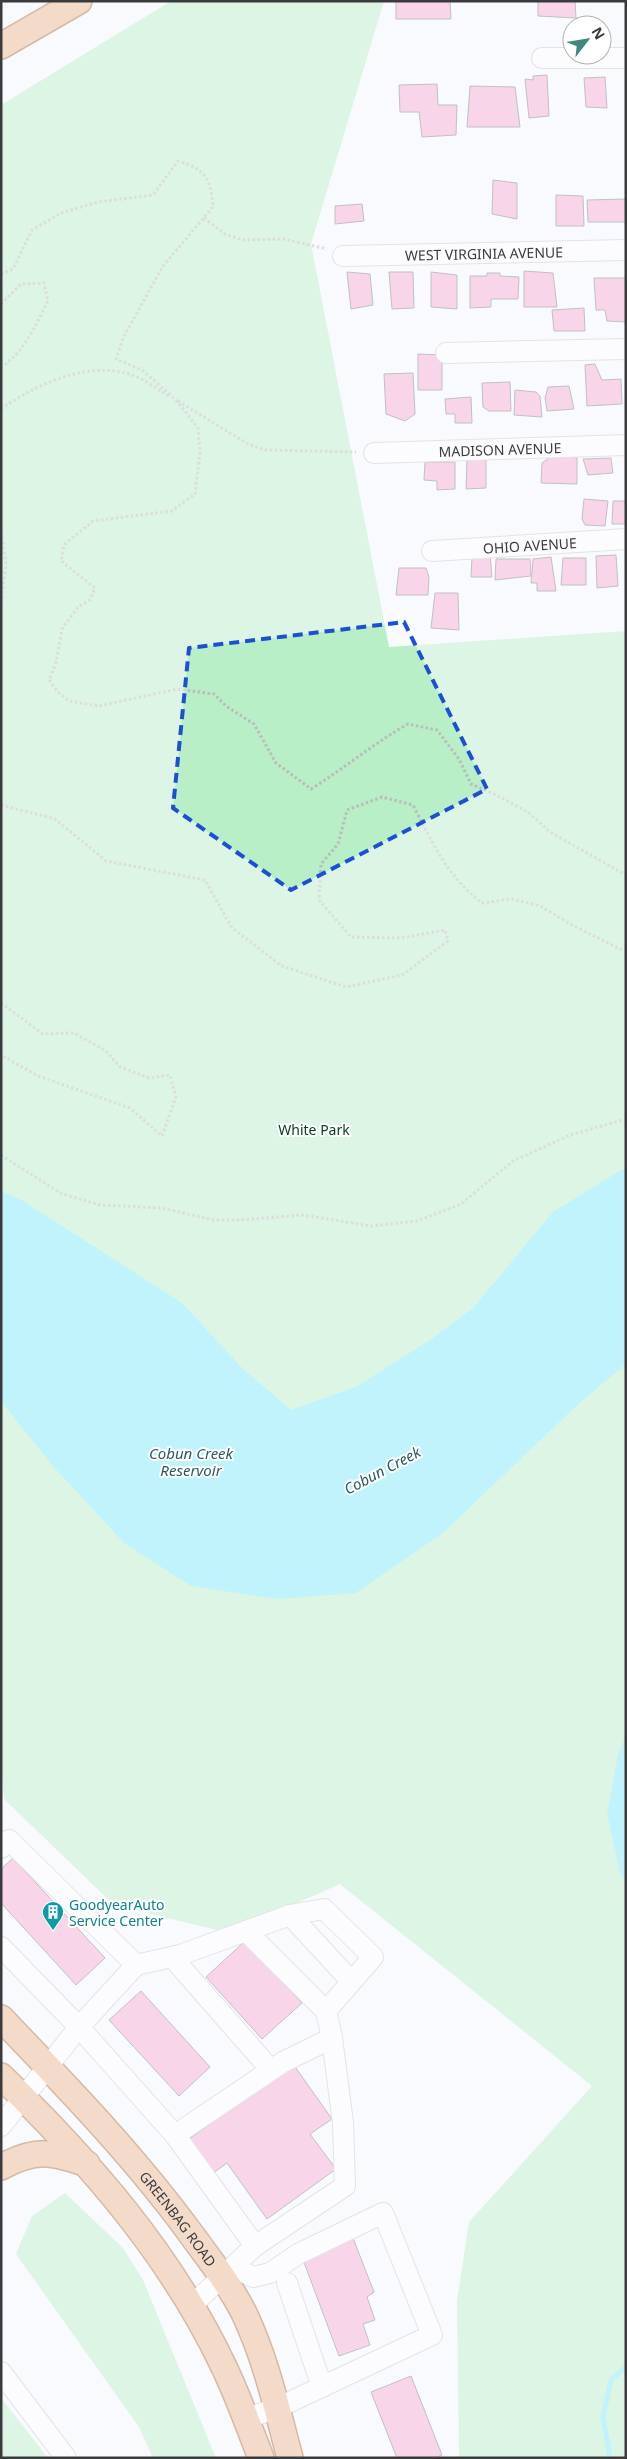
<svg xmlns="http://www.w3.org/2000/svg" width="627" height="2459" viewBox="0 0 627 2459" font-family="'Noto Sans',sans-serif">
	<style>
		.green { fill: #b9efc7 }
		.water { fill: #7decfc }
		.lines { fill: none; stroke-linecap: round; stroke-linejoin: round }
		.stream { stroke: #7decfc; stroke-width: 5 }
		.building { fill: #f7a9d1; stroke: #7d7a7b }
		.minor-casing { stroke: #c9c9cc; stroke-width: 22 }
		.major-casing { stroke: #a86b3b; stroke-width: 28 }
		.path { stroke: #babbbd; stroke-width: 3; stroke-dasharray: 2.5 2.5; stroke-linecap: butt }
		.minor { stroke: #fff; stroke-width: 20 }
		.major { stroke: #eeb689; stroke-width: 25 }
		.marked { fill: none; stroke: #1d4ed8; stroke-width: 4; stroke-dasharray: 10 6; stroke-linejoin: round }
		.labels { text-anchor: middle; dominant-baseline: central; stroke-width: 4; stroke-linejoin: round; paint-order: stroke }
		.street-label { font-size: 14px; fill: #3b3b3d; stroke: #fff }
		.park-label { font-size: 14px; fill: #084120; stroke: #fff }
		.culture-label { font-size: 14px; fill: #0d838f; stroke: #fff; text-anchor: start }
		.water-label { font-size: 15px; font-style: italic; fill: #2a5a61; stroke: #fff }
	</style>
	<rect width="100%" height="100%" fill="#f9fafd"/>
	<g class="green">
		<polygon points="171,1 384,1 311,244 389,647 626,631 626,2458 459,2458 457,2301 469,2222 592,2086 340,1884 229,1933 114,1905 4,1799 1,1763 1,105"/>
		<polygon points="65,2193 123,2248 143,2280 216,2458 153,2458 139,2427 16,2254 32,2216"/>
		<polygon points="1,2398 48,2458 1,2458"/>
	</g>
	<g class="water">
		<polygon points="626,1167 626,1364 576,1406 444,1532 356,1593 276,1599 191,1586 124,1543 53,1466 1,1401 1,1191 20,1199 182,1303 243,1369 291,1410 356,1387 430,1340 474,1307 553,1212"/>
		<polygon points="626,1735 626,1881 620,1873 607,1814 618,1755"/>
	</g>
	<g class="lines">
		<polyline class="stream" points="610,2458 603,2417 611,2380 626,2366"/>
	</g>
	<g class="building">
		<polygon points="396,1 450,1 451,19 396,19"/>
		<polygon points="538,1 575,1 576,18 538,16"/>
		<polygon points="547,75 549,116 529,118 525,79 533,80 533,76"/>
		<polygon points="605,77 607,108 586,107 584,78"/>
		<polygon points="437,84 438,105 457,105 456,135 422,137 419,112 400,112 399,85"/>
		<polygon points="470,86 515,87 520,127 467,127"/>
		<polygon points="493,180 517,183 517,219 492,214"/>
		<polygon points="556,195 583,196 584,226 556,226"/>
		<polygon points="626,199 626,222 588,222 587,200"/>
		<polygon points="362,204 364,221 335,224 335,206"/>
		<polygon points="524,271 553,273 557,307 524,307"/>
		<polygon points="347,272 370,274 373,305 351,309"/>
		<polygon points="389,272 413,272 414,308 392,309"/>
		<polygon points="431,272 457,275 457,309 431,307"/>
		<polygon points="487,273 500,273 500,276 519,277 518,299 491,299 491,307 470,308 470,276 487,276"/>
		<polygon points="594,278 626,278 626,322 607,321 605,310 596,310"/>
		<polygon points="584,308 585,331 554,331 552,310"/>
		<polygon points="418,354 442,355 442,390 418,390"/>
		<polygon points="595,364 602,380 621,379 622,404 587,406 585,365"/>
		<polygon points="413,373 415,414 405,421 386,414 384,374"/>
		<polygon points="510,382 511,411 489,411 483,407 482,383"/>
		<polygon points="569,386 574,409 547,411 545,398 548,387"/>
		<polygon points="515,390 536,392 540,396 542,417 514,415"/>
		<polygon points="471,397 472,423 455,423 455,414 446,414 445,399"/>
		<polygon points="553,455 570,455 577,458 577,484 541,483 542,463"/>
		<polygon points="611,458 613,473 588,475 583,459"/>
		<polygon points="467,459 486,459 486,488 466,489"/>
		<polygon points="425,462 455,462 455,489 437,490 437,481 424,480"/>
		<polygon points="584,499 608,501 605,526 585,525 582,519"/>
		<polygon points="613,501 626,501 626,524 612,524"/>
		<polygon points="490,554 492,577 471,577 472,556"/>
		<polygon points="616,555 618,586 597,588 596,556"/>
		<polygon points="551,557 556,591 537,591 537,583 531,583 533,559"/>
		<polygon points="563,558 586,558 586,585 561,585"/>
		<polygon points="496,559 530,559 531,576 495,580"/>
		<polygon points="399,568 426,568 429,577 428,595 396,595"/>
		<polygon points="435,593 458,593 459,630 431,628"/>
		<polygon points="13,1858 105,1958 76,1985 1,1903 1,1869"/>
		<polygon points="245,1941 302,2003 262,2039 206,1977"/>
		<polygon points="141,1991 210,2067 179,2096 109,2020"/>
		<polygon points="293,2064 332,2119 310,2134 336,2169 267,2219 227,2163 209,2176 185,2142"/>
		<polygon points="353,2238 374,2292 367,2297 375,2320 363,2324 370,2345 339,2356 302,2257"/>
		<polygon points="411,2376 442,2455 435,2458 397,2458 371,2392"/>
	</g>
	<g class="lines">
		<g class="minor-casing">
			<g id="minor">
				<polyline points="542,58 626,58"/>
				<path id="s1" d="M343,256L626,250"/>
				<polyline points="446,353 626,349"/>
				<path id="s2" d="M374,453L626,445"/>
				<path id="s3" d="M432,551L626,539"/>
				<polyline points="1,1848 9,1840 136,1965 79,2027 1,2126"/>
				<polyline points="290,1915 351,1981"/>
				<polyline points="246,1931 326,2011"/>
				<polyline points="1,1947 79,2027 175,2135 255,2246 191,2306"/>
				<polyline points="172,1957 271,2070"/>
				<polyline points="136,1965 180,1955 290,1915 324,1909 373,1957 326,2011 332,2038 283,2062 175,2135"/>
				<polyline points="255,2246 345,2186 343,2123 332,2038"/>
				<polyline points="233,2267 253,2277 270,2273 298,2254 383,2213 432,2335 277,2408 245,2419"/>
				<polyline points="287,2283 322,2387"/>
				<polyline points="1,2372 66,2458"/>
			</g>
		</g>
		<g class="major-casing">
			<g id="major">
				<polyline points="1,46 79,1"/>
				<path id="s4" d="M1,2018C68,2088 134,2156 191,2234C210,2260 230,2285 244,2313C266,2359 277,2409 290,2458"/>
				<path d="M1,2076C89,2161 171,2255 224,2367C238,2396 249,2427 261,2458"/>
				<path d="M1,2167C37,2148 50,2152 87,2164"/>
			</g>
		</g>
		<g class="path">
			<polyline points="204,218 225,234 243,240 283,239 327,249"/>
			<path d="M1,274L13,269L32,230L61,213L98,202L153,195L178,161C206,169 211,180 213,207L163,266L123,338L116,359L142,370L176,400L198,428L200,453L195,494L172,511L93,521L64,545L61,561L95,588L90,600L78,607L62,629L56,663L49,680L57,691L69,701L99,706L177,689L214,694L226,706L254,724L276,763L311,789C345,768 374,743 408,724L437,730L459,759L471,784L494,794L528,812L550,832L626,875"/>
			<path d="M1,304L21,284L44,283L48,301C36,324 24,353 1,367"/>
			<polyline points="178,401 248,444 265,450 356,452"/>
			<path d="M1,409C37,384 87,360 132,375C144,379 157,389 169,396"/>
			<polyline points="1,532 6,564 1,603"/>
			<path d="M1,805L55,819L106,861L205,880L232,928L282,966L346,987L402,975L448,941L445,930L402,938L351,937L319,900L321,864L338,844L347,810L382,797L413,805C433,844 447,876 482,903L512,899L540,906L572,925L626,952"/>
			<polyline points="1,1003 43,1034 74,1033 106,1051 120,1067 149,1078 170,1075 176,1097 162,1136 130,1108 38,1076 1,1055"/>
			<polyline points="1,1155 62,1194 100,1205 162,1208 214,1220 240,1220 303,1215 371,1226 417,1221 461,1204 513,1161 570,1135 626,1119"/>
		</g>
		<use href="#minor" class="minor"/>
		<use href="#major" class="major"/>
	</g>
	<path d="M0 0H627V2459H0ZM404,622L487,789L291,890L173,808L189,648Z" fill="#f9fafd" fill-opacity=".55" fill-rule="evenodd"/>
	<path class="marked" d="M404,622L487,789L291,890L173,808L189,648Z"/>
	<defs>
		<g id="building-pin" transform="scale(1.125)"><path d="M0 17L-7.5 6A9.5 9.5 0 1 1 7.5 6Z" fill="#0f9aa8" stroke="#fff"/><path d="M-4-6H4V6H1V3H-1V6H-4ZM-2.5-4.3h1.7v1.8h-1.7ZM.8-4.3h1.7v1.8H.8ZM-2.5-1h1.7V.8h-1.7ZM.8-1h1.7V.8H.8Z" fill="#fff"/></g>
	</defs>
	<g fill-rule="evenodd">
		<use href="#building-pin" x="53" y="1912"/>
	</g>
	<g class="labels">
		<g class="street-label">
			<text stroke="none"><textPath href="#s1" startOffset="141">WEST VIRGINIA AVENUE</textPath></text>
			<text stroke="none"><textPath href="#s2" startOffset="126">MADISON AVENUE</textPath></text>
			<text stroke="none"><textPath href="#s3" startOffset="98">OHIO AVENUE</textPath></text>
			<text stroke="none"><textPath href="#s4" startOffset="268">GREENBAG ROAD</textPath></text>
		</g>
		<g class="park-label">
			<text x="314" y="1129">White Park</text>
		</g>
		<g class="culture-label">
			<text x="69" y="1904">GoodyearAuto<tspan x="69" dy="16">Service Center</tspan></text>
		</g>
		<g class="water-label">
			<text x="191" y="1453">Cobun Creek<tspan x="191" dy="17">Reservoir</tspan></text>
			<text transform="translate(382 1470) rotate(-28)">Cobun Creek</text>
		</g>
	</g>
	<rect width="627" height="2459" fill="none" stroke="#3b3b3d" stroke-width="5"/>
	<g transform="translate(587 40) rotate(59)"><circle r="24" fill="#ffffff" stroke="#b1b1b1"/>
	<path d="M0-4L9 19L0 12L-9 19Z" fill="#44887d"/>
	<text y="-8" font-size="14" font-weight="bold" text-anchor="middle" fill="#3b3b3d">N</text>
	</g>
</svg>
